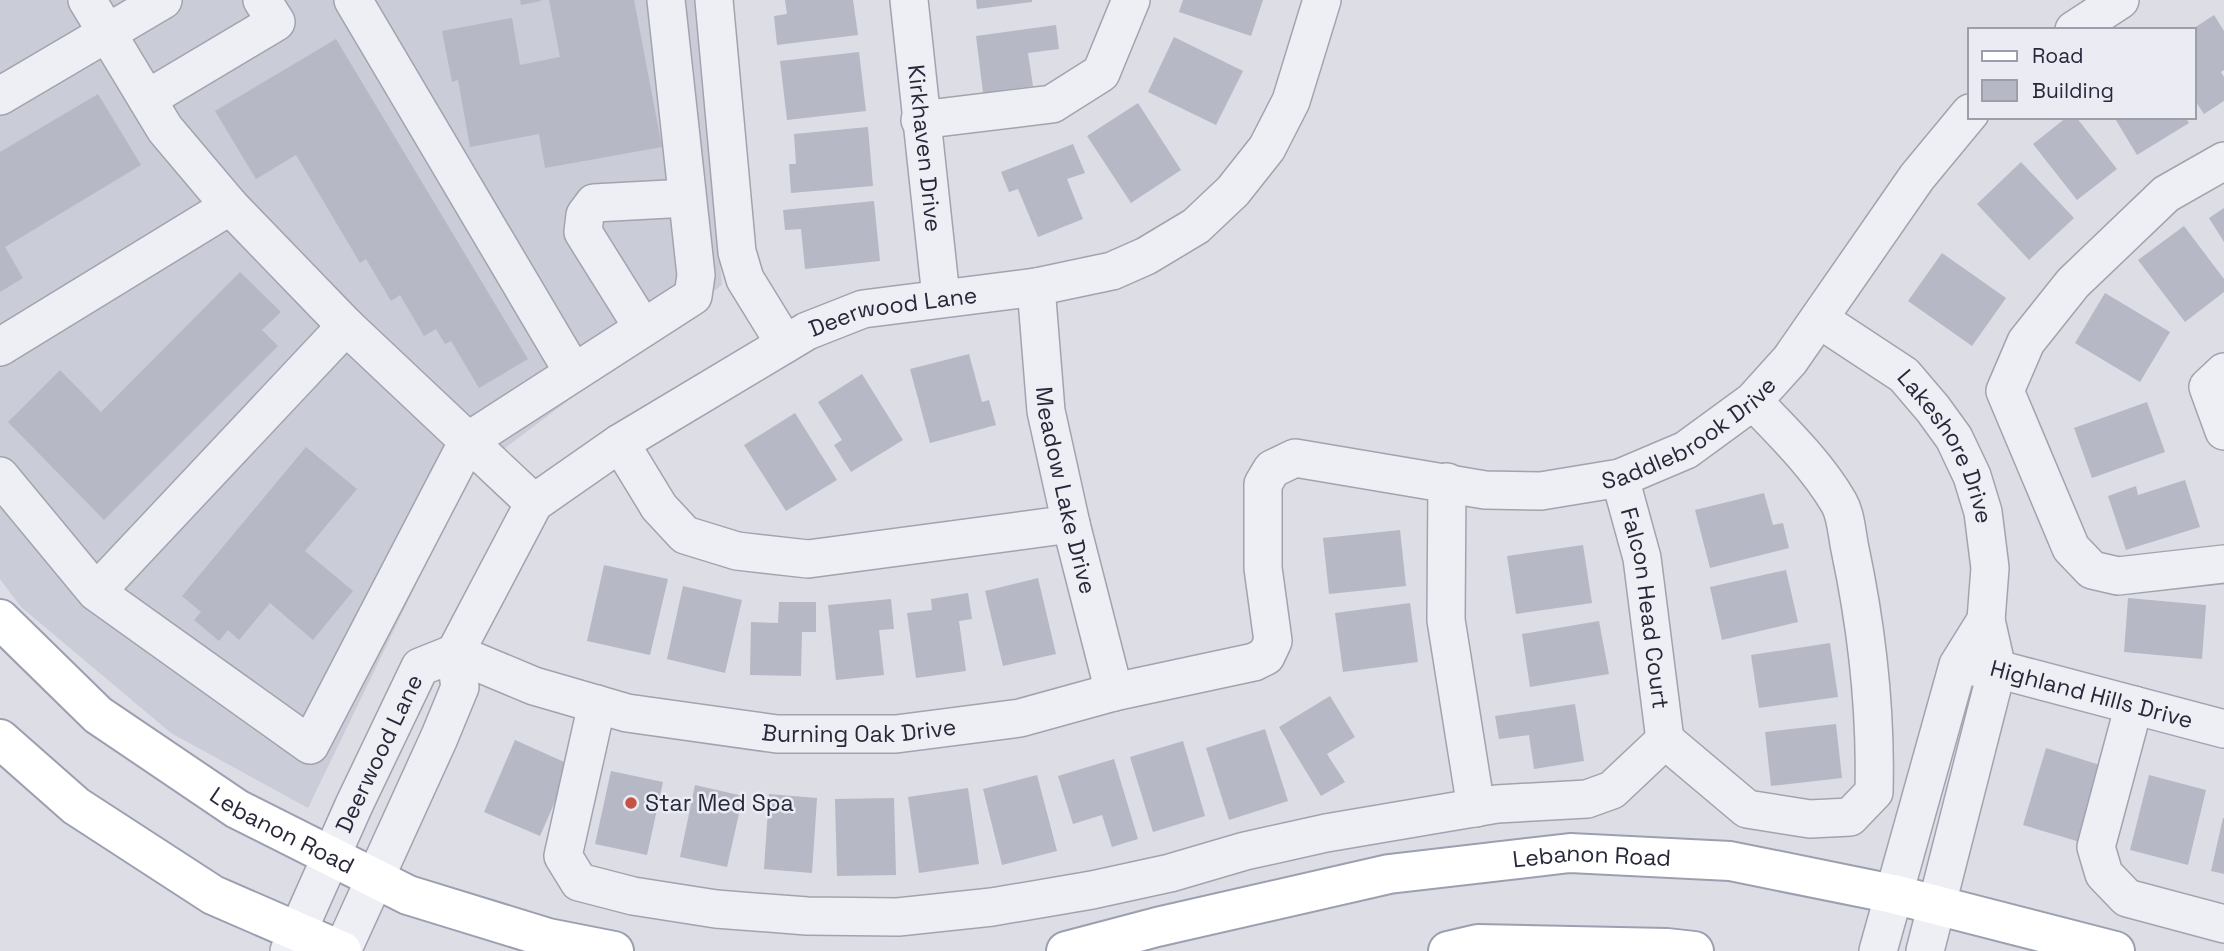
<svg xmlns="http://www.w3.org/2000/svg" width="2224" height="951" viewBox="0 0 2224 951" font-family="'Space Grotesk',sans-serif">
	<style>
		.built { fill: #caccd7 }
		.building { fill: #b6b8c5 }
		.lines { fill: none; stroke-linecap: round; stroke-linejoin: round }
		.minor-casing { stroke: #a2a3af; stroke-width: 40 }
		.major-casing { stroke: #9c9fb0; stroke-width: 42 }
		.minor { stroke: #eeeff4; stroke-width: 37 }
		.major { stroke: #fff; stroke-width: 38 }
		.poi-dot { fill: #c65145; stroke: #ebecf3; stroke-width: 2.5 }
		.labels { text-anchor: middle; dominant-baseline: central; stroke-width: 5; stroke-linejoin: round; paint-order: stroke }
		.street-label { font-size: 23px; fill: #27293b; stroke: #ebecf3 }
		.poi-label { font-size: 23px; fill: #27293b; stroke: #ebecf3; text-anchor: start }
	</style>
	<rect width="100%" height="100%" fill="#dcdde5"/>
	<polygon class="built" points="0,0 697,0 722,285 469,475 308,808 171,733 21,607 0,579"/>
	<g class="building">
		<polygon points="520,0 541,0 541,1 521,5"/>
		<polygon points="549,0 634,0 662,147 545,168 539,134 470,147 458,80 452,82 442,31 512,18 520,65 560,57"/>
		<polygon points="785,0 853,0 858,35 777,45 774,16 787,14"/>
		<polygon points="976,0 1032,0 1032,2 977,9"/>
		<polygon points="1183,0 1263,0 1251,36 1179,12"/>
		<polygon points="2214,15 2224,31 2224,70 2221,72 2224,77 2224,101 2204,114 2194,99 2194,30 2191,30"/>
		<polygon points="1056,25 1059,49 1028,53 1033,86 983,93 976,36"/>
		<polygon points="1174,37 1243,71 1216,125 1148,92"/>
		<polygon points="336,39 528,359 479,388 451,341 445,344 436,329 424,336 400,295 391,301 366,259 360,263 296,155 256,179 215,111"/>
		<polygon points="859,52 866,111 787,120 780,61"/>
		<polygon points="98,94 141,165 5,247 23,278 0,292 0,152"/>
		<polygon points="1138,103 1181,170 1131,203 1087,136"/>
		<polygon points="2067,117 2076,117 2117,169 2077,200 2033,144"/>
		<polygon points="2114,117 2185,117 2189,123 2137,155"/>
		<polygon points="868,127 873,186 791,193 789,164 796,164 794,134"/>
		<polygon points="1073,144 1085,173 1067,179 1083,219 1038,237 1018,189 1009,192 1001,172"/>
		<polygon points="2021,162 2074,218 2029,260 1977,204"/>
		<polygon points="874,201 880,261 805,269 801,229 785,230 783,210"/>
		<polygon points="2224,208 2224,242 2209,218"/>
		<polygon points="2184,226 2224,279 2224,292 2185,322 2138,260"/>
		<polygon points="1942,253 2006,298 1972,346 1908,301"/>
		<polygon points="240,272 281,312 262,330 278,346 104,520 8,422 60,370 101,412"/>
		<polygon points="2105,293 2170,332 2140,382 2075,343"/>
		<polygon points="969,354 982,402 989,400 996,425 930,443 910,369"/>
		<polygon points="862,374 903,440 851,472 834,445 842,440 818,402"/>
		<polygon points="2147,402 2165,452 2092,478 2074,428"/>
		<polygon points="795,413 837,480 786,511 744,445"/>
		<polygon points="306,447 357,489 305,551 353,591 313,640 270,603 239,640 228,630 219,641 194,620 201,612 182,596"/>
		<polygon points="2185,480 2200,527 2126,550 2108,496 2136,486 2138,495"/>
		<polygon points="1764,493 1773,525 1783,523 1789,548 1710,568 1695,510"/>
		<polygon points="1400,530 1406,586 1329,594 1323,538"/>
		<polygon points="1583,545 1592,603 1516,614 1507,556"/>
		<polygon points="604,565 668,579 650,655 587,641"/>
		<polygon points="1786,570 1798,622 1722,640 1710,587"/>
		<polygon points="1038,578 1056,654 1003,666 985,591"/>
		<polygon points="683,586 742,600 725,673 667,659"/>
		<polygon points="968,593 972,619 959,621 966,671 916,678 907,613 932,610 931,599"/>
		<polygon points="2128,598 2206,605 2202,659 2124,652"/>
		<polygon points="891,599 894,629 879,630 884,675 836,680 828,605"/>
		<polygon points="779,602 816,602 816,632 802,632 801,676 750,675 751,622 778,623"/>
		<polygon points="1410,603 1418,662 1343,672 1335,613"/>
		<polygon points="1599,621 1609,674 1530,687 1522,634"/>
		<polygon points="1830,643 1838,697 1759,708 1751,655"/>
		<polygon points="1330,696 1355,737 1327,754 1345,782 1321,796 1279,727"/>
		<polygon points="1575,704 1584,761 1534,769 1529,735 1499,739 1495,716"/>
		<polygon points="1836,724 1842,778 1771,786 1765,732"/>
		<polygon points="1265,729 1288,801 1229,820 1206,748"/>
		<polygon points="515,740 571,765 540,836 484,812"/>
		<polygon points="1183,741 1205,816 1153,832 1130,757"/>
		<polygon points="2046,748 2103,766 2080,842 2023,825"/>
		<polygon points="1114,759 1138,839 1112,847 1102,815 1073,824 1058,776"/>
		<polygon points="611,771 663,782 647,855 595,844"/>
		<polygon points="1037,775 1057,851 1002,865 983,789"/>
		<polygon points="2149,775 2206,790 2188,865 2130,850"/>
		<polygon points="695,785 743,796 727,867 680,857"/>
		<polygon points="968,788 979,864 919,873 908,797"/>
		<polygon points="769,794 817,798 812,873 764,869"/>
		<polygon points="894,798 896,875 837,876 835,799"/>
		<polygon points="2223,818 2224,818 2224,874 2211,871"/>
	</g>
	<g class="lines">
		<g class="minor-casing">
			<g id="minor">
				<polyline points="87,0 165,129 230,206 346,326"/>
				<polyline points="353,0 573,372"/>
				<polyline points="714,0 737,252 745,279 785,344"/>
				<path id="s1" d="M909,0L941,297"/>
				<polyline points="2074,30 2120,0"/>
				<polyline points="0,96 163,0"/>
				<polyline points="147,99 276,22 262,0"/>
				<polyline points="920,120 1052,104 1101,73 1131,0"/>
				<polyline points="2224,161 2166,194 2073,283 2026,342 2005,391 2071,548 2092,570 2118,576 2224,564"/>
				<path id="s2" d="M1036,287L1046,411L1071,524L1114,692"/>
				<path id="s3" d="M1819,319L1904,375L1933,409L1954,438L1972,476L1983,512L1990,568L1986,620L1997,669L1925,951"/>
				<polyline points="643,328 583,232 585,215 594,203 687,198"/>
				<polyline points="0,347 230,206"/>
				<polyline points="2224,372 2208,387 2224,431"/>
				<polyline points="620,443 659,507 685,535 737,551 808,559 1071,524"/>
				<polyline points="0,476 96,592 310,745 468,441 346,326 96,592"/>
				<path id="s4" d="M1620,478L1642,558L1665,740"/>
				<polyline points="1447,482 1446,620 1476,808"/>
				<polyline points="534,503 468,441 693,296 696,275 666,0"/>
				<path id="s5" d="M455,653L534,686L627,713L777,734H896L1020,718L1114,692L1254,662L1266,656L1273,641L1263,568V484L1272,469L1295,458L1485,490L1541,491L1620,478L1686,450L1753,401L1790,360L1917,177L1970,113"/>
				<path id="s6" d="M1973,667L1997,669L2224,729"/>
				<polyline points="597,704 563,856 579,882 633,896 716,909 807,916 898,917 992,907 1092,890 1170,873 1245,851 1326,833 1497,804 1587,799 1612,790 1665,740"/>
				<polyline points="2134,705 2096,847 2104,874 2127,898 2224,924"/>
				<path d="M1665,740L1747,809L1810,819L1850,817L1874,792C1876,711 1867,629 1850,549C1847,535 1846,515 1839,503C1817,465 1783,432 1753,401"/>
				<path id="s7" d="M289,951L354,805L420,667L455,653"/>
				<path id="s8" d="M342,951L439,738L460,687L455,653L534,503L620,443L807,331L863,309L1036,287L1112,271L1146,256L1196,226L1233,191L1267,148L1291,101L1322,0"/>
				<polyline points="1878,951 1958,665 1986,620"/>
			</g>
		</g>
		<g class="major-casing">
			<g id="major">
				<path id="s9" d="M0,619L98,715L237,809L408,895L548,938L614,951"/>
				<polyline points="0,739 76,806 213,895 342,951"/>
				<path id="s10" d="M1066,951L1157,927L1389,874L1570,853L1730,861L1893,894L2115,951"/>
				<polyline points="1448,951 1478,944 1667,948 1694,951"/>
			</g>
		</g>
		<use href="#minor" class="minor"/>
		<use href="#major" class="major"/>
	</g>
	<circle class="poi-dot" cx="631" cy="803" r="7"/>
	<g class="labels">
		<g class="street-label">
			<text stroke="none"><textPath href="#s1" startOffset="149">Kirkhaven Drive</textPath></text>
			<text stroke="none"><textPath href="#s8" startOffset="905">Deerwood Lane</textPath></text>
			<text stroke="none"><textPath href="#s5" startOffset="1460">Saddlebrook Drive</textPath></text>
			<text stroke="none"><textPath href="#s3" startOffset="186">Lakeshore Drive</textPath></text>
			<text stroke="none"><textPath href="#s2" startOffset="206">Meadow Lake Drive</textPath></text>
			<text stroke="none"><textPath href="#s4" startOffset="133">Falcon Head Court</textPath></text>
			<text stroke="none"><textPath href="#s6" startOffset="122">Highland Hills Drive</textPath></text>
			<text stroke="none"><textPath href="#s5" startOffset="416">Burning Oak Drive</textPath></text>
			<text stroke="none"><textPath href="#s7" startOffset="217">Deerwood Lane</textPath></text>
			<text stroke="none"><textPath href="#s9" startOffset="355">Lebanon Road</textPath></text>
			<text stroke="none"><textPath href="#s10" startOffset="536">Lebanon Road</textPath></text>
		</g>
		<g class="poi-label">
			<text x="645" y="803">Star Med Spa</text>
		</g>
	</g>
	<rect x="1968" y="28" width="228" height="91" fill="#ebecf3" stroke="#9d9ea9" stroke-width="2"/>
	<rect x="1982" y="51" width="35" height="10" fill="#ffffff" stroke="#9d9ea9" stroke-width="2"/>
	<text x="2032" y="63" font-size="21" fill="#27293b">Road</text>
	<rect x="1982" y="80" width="35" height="21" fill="#b6b8c5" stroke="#9d9ea9" stroke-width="2"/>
	<text x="2032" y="98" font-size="21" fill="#27293b">Building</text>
</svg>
